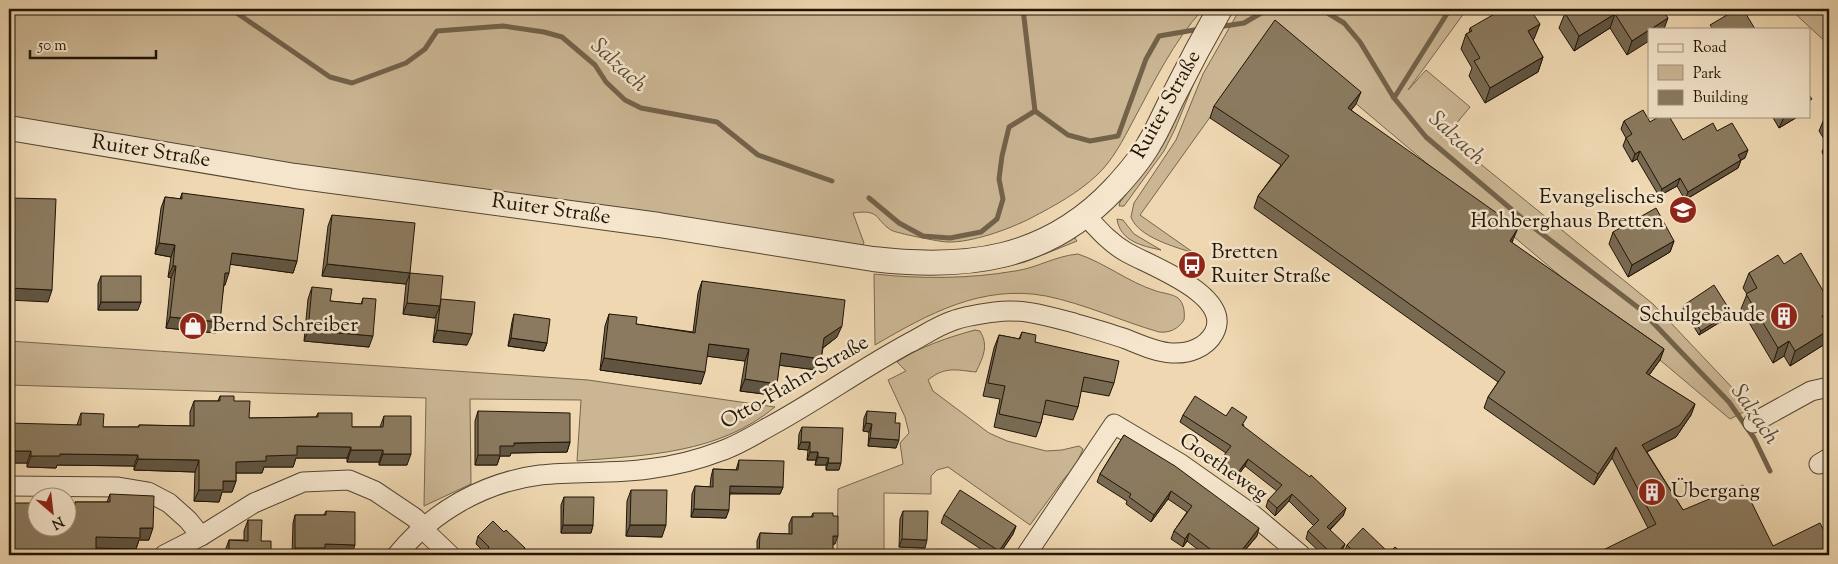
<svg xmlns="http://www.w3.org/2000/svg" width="1838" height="564" viewBox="0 0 1838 564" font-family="'Sorts Mill Goudy',serif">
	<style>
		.green { fill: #cbb694; stroke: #76664d }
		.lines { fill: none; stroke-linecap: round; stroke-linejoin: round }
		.stream { stroke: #72624a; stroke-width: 5 }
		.minor-casing { stroke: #544631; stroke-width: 21 }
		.tertiary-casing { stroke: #544631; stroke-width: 26 }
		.minor { stroke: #f4e5cc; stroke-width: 19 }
		.tertiary { stroke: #f4e5cc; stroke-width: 24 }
		.wall { fill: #786952; stroke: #201506 }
		.shaded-wall { fill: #615542; stroke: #201506 }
		.building { fill: #8b7a5f; stroke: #201506 }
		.labels { text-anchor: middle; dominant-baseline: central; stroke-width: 5; stroke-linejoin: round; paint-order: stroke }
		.street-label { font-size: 21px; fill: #201506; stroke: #f4e5cc }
		.poi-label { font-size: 21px; fill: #201506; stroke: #f4e5cc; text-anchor: start }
		.water-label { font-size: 22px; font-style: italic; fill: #564833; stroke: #f4e5cc }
	</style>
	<rect width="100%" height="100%" fill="#eed7b1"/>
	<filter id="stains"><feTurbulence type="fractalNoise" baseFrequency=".004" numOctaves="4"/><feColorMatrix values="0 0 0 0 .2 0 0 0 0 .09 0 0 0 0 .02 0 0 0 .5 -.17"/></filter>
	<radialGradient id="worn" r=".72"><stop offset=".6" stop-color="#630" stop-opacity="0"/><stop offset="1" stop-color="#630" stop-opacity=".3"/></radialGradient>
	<g class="green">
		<path d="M9,9H1203C1173,42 1154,82 1133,121C1123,140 1113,160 1097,175C1078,193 1054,206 1031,218C1010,229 971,243 947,242C941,242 895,233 891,230C874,219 881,209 853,213L864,243L861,248L9,127Z"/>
		<polygon points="1230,9 1233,9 1200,68 1175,129 1164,151 1124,206 1119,206 1120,202 1159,151 1172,127 1186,93"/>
		<path d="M1240,9H1467L1408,90L1426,70L1470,107L1446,136L1653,304L1740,396L1748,410L1730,419L1271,32L1140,215L1194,253C1175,247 1138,237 1131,217L1134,203L1176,140L1203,74Z"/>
		<polygon points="1790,9 1826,9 1829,14 1829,45"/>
		<path d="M1117,219L1123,220L1134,234L1161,250C1142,246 1120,241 1117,219Z"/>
		<polygon points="1075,238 1077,241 1025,262 1005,267 964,272"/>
		<path d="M1078,254C1105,263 1128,282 1156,291C1162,293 1173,294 1178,298C1184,303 1185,313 1184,320C1178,329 1170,333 1159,332C1121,321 1085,304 1046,296C982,284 928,314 875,345L874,274C921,279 968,279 1015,271C1037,268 1055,256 1078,254Z"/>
		<path d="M975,330L980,331C989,346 983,357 976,372C956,370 945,366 928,380L933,391L989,433L1007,441L1046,451L1062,450L1079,446L1083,449L1076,465L1063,480L1030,525L948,467L937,470L931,476V494L884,493V553L873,555H837L838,489L903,464L900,443L909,433L905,417L888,380L906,371L897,362C919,347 949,337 975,330Z"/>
		<path d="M9,341L588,380L775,407C718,454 647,455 577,461L581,400L470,399L471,484L424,506L426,398L9,385Z"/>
	</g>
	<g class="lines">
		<g class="stream">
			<polyline points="231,9 330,77 352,83 406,63 425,49 437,31 503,26 544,32 562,37 595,65 606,82 625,100 641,108 717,122 758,155 832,181"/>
			<polyline points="1023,9 1035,111"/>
			<polyline points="1321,9 1344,23 1360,42 1394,98 1426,137 1524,220 1640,309 1681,352 1729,402 1754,438 1770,471"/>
			<polyline points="1218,27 1244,23 1268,9"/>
			<polyline points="1394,98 1450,9"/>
			<polyline points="869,198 899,223 923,236 950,238 981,232 997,219 1003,199 999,179 1002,156 1009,127 1035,111 1068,135 1090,141 1118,136 1146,59 1159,36 1200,29"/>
		</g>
		<g class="minor-casing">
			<g id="minor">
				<polyline points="1753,423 1811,391 1829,387"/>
				<polyline points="1819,464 1829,458"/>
				<polyline points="9,486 118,487 148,492 169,503 188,520 201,536"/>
				<polyline points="164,555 201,536 254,503 303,482 349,480 375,491 415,518 424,527 430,536 450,555"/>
				<path d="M397,555C432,512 484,482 540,475C576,471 612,474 648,469C673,466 698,460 721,451C736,446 751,437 765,429C814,403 859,370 909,343C923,336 937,326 952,321C965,316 981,314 995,312C1023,308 1048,316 1074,323C1091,328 1109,333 1126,339C1141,345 1156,352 1172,353C1188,354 1206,348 1214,333C1234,295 1148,265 1126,252C1110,243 1098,229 1086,216"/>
				<polyline points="1026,555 1114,424 1181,464 1252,514 1301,555"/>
			</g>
		</g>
		<g class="tertiary-casing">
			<path id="tertiary" d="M9,128L295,176L659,225L873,259C967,270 1047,260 1114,189C1127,175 1140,160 1149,144C1159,128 1166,110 1175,93C1189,65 1204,37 1220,9"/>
		</g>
		<use href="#minor" class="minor"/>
		<use href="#tertiary" class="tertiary"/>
	</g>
	<g class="wall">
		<polygon points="1662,9 1627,55 1610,28 1574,51 1559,28 1565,13"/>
		<polygon points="1470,28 1534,39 1533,40 1543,57 1538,72 1485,103 1469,76 1472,68 1461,49 1466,34 1469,33"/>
		<polygon points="1356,104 1351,110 1513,240 1512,243 1664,349 1660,360 1649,375 1695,404 1691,415 1676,437 1647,452 1683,510 1773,546 1829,555 1648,528 1612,458 1594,485 1484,408 1488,397 1498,382 1254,208 1258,196 1281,165 1210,118 1214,106"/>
		<polygon points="1772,116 1799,116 1779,128"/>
		<polygon points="1829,116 1829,164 1828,164 1822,152 1826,142 1819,131 1824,119"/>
		<polygon points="1624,121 1650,122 1683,140 1717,131 1745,158 1741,160 1738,168 1685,200 1677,186 1659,196 1637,159 1632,162 1623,146 1626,138 1621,129"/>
		<polygon points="182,193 297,261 293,273 230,264 225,285 224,285 216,333 166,328 171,278 168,277 171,257 155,254 161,208 165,197 180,199"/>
		<polygon points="332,215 410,273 440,300 467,345 433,342 436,317 435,318 403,314 406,284 322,276 328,226"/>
		<polygon points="1613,232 1674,241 1670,252 1628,277 1609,244"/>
		<polygon points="1749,273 1829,301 1829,320 1828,323 1827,324 1829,328 1829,333 1825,344 1790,366 1784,356 1773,363 1741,309 1747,294 1743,288"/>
		<polygon points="101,276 138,310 98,310 98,284"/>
		<polygon points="702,281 837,337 823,348 821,359 817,370 779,365 777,384 772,395 740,391 745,361 707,356 701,384 600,370 605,326 609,314 636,324 693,332 698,293"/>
		<polygon points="312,287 330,301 361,304 363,298 369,347 304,341 308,299"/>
		<polygon points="1684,305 1731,312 1730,316 1699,335 1683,309"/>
		<polygon points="514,314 547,343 544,351 508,346 512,322"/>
		<polygon points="1022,332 1035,342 1114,383 1109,396 1081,391 1078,407 1073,420 1043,414 1041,423 1036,437 994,427 1000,399 983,396 994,348 999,335 1019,339"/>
		<polygon points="220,396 234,401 249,418 316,417 318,413 352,427 380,427 384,416 407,465 379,465 379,462 347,462 347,458 296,458 293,467 264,467 262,473 236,473 236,481 232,492 222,492 219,502 194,501 195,472 134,470 134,466 57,465 56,468 27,467 27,463 9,463 77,425 81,413 103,427 138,427 139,425 190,426 190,412 194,401 218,401"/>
		<polygon points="478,411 570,442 567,452 511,453 510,456 500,456 497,465 475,465 475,421"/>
		<polygon points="867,411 895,423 896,448 868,446 869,432 863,431 864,418"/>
		<polygon points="1183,415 1226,416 1244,425 1243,427 1346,508 1343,516 1330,530 1342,552 1339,555 1323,555 1306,539 1308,531 1314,526 1289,501 1275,516 1266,507 1268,500 1277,491 1245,466 1233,482 1216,470 1219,462 1226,453 1180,422"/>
		<polygon points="802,427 839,470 826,470 826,465 815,465 816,460 807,460 808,450 798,449 799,434"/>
		<polygon points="1124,435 1257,536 1241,555 1205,555 1187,541 1183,547 1171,539 1174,531 1187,512 1168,499 1151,522 1126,504 1127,501 1097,482 1100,474"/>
		<polygon points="739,460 783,487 780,494 730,494 726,518 691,517 692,494 695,486 710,487 711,477 713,469 736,470"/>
		<polygon points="631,490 662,537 626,536 627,501"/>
		<polygon points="110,494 149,540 139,540 136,549 96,548 9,555 38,526 71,518 71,513 75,502 107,502"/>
		<polygon points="564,497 593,525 591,533 561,533 561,505"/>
		<polygon points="326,511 352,553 324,552 323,555 292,555 293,523 295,515 324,515"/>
		<polygon points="903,511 925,548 899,547 900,519"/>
		<polygon points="813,513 835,544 833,544 831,555 757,555 757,541 760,533 789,534 789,524 792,517 811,517"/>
		<polygon points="944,515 1016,526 1013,534 999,555 990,555 941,523"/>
		<polygon points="248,520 261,541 271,555 225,555 225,551 229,540 244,540 244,531"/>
		<polygon points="504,532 525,548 522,555 485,555 486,554 476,544 478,536"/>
		<polygon points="1347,545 1389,553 1404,555 1346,555 1344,553"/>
	</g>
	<g class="shaded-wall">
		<polygon points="1615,14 1610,28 1574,51 1579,36"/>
		<polygon points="1668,18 1664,29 1651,29"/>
		<polygon points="1540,24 1534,39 1523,46 1528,31"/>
		<polygon points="1649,30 1649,41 1627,55 1632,41"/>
		<polygon points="1543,57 1538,72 1485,103 1490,88"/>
		<polygon points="1361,92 1356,104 1344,119 1348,108"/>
		<polygon points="1785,116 1799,116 1779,128 1784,117"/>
		<polygon points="1748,150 1745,158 1735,163 1738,155"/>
		<polygon points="1640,151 1637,159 1632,162 1635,154"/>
		<polygon points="1741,160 1738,168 1685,200 1688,192"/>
		<polygon points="1680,178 1677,186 1659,196 1662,189"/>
		<polygon points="1518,228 1513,240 1505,253 1510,241"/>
		<polygon points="1674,241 1670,252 1628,277 1632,265"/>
		<polygon points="159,243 175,245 171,257 155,254"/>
		<polygon points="232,253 297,261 293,273 228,264"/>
		<polygon points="327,264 410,273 406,284 322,276"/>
		<polygon points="173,266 176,266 171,278 168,277"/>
		<polygon points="225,273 229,273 225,285 221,284"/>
		<polygon points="9,288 52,290 48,302 9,300"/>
		<polygon points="101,302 141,302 138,310 98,310"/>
		<polygon points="407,303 440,306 435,318 403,314"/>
		<polygon points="1829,311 1829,320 1828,323 1817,330 1822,316"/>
		<polygon points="1731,312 1730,316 1699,335 1701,331"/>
		<polygon points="170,317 220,322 216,333 166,328"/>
		<polygon points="842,326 837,337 820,350 824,338"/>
		<polygon points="308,330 373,336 369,347 304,341"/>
		<polygon points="437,330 472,334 467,345 433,342"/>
		<polygon points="1829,330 1829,333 1825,344 1790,366 1795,351"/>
		<polygon points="511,338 547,343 544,351 508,346"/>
		<polygon points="1789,341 1784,356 1773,363 1778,348"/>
		<polygon points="709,344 749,349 745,361 705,356"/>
		<polygon points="1664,349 1660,360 1642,385 1646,373"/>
		<polygon points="781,353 821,359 817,370 777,365"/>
		<polygon points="604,358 705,372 701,384 600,370"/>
		<polygon points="745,379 777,384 772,395 740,391"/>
		<polygon points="1695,404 1691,415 1676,437 1638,456 1642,445"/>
		<polygon points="866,423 872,424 869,432 863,431"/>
		<polygon points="870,438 899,440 896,448 868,446"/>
		<polygon points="570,442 567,452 511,453 510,456 500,456 497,465 475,465 478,455 500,446 514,443"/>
		<polygon points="801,442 810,442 808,450 798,449"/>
		<polygon points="297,446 351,447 347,458 296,458 293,467 264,467 262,473 232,473 236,462"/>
		<polygon points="1616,447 1612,458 1594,485 1598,474"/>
		<polygon points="351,450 383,450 379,462 347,462"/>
		<polygon points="9,451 31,451 27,463 9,463"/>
		<polygon points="810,452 818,452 816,460 807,460"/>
		<polygon points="60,454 138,455 134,466 57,465 56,468 27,467 31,456"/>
		<polygon points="383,454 411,454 407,465 379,465"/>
		<polygon points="818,457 829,458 826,465 815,465"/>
		<polygon points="138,459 199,460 195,472 134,470"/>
		<polygon points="1248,459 1245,466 1233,482 1236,475"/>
		<polygon points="828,463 841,463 839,470 826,470"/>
		<polygon points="223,481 236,481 232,492 222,492 219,502 194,501 199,490"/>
		<polygon points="730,486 783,487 780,494 727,493"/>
		<polygon points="1171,491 1168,499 1151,522 1154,515"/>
		<polygon points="1292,494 1289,501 1275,516 1277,508"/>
		<polygon points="1346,508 1343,516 1324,535 1327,527"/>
		<polygon points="694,509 729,510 726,518 691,517"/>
		<polygon points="563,525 593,525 591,533 561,533"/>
		<polygon points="630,525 666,525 662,537 626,536"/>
		<polygon points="1016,526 1013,534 999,555 998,555 999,551"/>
		<polygon points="140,528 153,528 149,540 139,540 136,549 92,548 96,537"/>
		<polygon points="1259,528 1257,536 1241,555 1239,554"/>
		<polygon points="1189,533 1187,541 1183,547 1185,539"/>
		<polygon points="833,536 838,536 835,544 830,544"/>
		<polygon points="902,539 927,540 925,548 899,547"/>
		<polygon points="325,544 355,545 352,553 324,552 323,555 293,555 295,548"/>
		<polygon points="1345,544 1342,552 1339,555 1335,555"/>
		<polygon points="525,548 522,555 518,555"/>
		<polygon points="813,550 833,550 831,555 793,555 793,554"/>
		<polygon points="46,553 96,553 95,555 45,555"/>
	</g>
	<g class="building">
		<polygon points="1503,9 1530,9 1540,24 1528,31 1543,57 1490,88 1474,61 1480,58 1466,34 1472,31 1470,28"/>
		<polygon points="1572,9 1662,9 1668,18 1651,29 1649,29 1649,30 1632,41 1615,14 1579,36 1565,13"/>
		<polygon points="1737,9 1743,9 1755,29 1713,29 1710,25"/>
		<polygon points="1275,20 1361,92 1348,108 1518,228 1510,241 1664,349 1646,373 1695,404 1680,425 1642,445 1683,510 1743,485 1773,546 1820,523 1829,541 1829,555 1593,555 1656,524 1616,447 1598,474 1488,397 1505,372 1258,196 1289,156 1214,106"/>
		<polygon points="1809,95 1812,99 1809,101"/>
		<polygon points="1643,110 1650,122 1660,116 1669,116 1683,140 1713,123 1717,131 1732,123 1748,150 1738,155 1741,160 1688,192 1680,178 1662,189 1640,151 1635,154 1626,138 1632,134 1624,121"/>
		<polygon points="1829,116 1829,129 1824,119"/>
		<polygon points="1829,139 1829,146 1826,140"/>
		<polygon points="182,193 304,209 297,261 232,253 229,273 225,273 220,322 170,317 176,266 173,266 175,245 159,243 165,197 182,199"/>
		<polygon points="9,198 56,199 52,290 9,288"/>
		<polygon points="1656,208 1674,241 1632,265 1613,232"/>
		<polygon points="332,215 415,223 410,273 327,264"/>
		<polygon points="1801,253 1829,301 1829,311 1822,316 1829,328 1829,330 1795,351 1789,341 1778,348 1746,294 1757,288 1749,273 1778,255 1784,264"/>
		<polygon points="410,273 443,276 440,306 407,303"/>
		<rect x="101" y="276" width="40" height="26"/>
		<polygon points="702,281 845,300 842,326 824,338 821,359 781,353 777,384 745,379 749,349 709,344 705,372 604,358 609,314 637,317 636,324 695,333"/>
		<polygon points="1714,285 1731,312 1701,331 1684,305"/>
		<polygon points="312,287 332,289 330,301 362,304 363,298 376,299 373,336 308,330"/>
		<polygon points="441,299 475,302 472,334 437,330"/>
		<polygon points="514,314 550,319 547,343 511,338"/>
		<polygon points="1022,332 1036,335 1035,342 1119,361 1114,383 1084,377 1078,407 1046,400 1041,423 999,414 1005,386 988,383 999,335 1020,339"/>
		<polygon points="220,396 234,396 234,401 250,401 249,418 318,417 318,413 352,413 352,427 383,427 384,416 411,416 411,454 383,454 383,450 351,450 351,447 297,446 297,455 266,456 266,461 236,462 236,481 223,481 223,490 199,490 199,460 138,459 138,455 60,454 60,456 31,456 31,451 9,451 9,423 81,425 81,413 104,414 103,427 139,427 139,425 194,426 194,401 220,401"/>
		<polygon points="1195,396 1226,416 1232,407 1247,417 1242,425 1310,477 1311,475 1346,508 1327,527 1345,544 1335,555 1333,555 1308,531 1319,520 1292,494 1277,508 1268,500 1282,485 1248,459 1236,475 1219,462 1231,446 1183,415"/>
		<polygon points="478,411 570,413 570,442 514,443 514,446 500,446 500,455 478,455"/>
		<polygon points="867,411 896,413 895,423 900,423 899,440 870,438 872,424 866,423"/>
		<polygon points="802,427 843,428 841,463 828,463 829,458 818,457 818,452 810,452 810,442 801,442"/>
		<polygon points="1124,435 1175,466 1259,528 1239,554 1241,555 1218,555 1189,533 1185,539 1174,531 1192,506 1171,491 1154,515 1129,497 1131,494 1100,474"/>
		<polygon points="739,460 784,461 783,487 730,486 729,510 694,509 695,486 713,487 713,469 738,470"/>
		<polygon points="631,490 667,490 666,525 630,525"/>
		<polygon points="960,490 1016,526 999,551 944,515"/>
		<polygon points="110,494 154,496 153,528 140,528 140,538 96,537 96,553 46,553 46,555 9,555 9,503 38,503 38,526 68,526 68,518 75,518 75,502 110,502"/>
		<polygon points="564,497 594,497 593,525 563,525"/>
		<polygon points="326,511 355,512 355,545 325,544 325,548 295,548 295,515 326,515"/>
		<polygon points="903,511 928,511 927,540 902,539"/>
		<polygon points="813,513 833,513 833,516 838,516 838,536 833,536 833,550 813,550 812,554 793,554 793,555 759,555 760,533 792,534 792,517 813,517"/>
		<polygon points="248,520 262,520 261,541 271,541 271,555 229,555 229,540 248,541"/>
		<polygon points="493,521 504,532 506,530 525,548 518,555 493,555 487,550 489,547 478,536"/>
		<polygon points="1363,528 1389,553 1395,547 1404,555 1357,555 1347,545"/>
		<polygon points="1285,550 1290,555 1280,555"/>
	</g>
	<defs>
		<g id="school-disc" transform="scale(1.4375)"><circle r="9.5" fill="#8f2418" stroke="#f4e5cc"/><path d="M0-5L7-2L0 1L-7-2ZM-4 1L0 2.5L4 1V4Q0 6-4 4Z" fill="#fff"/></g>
		<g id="bus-disc" transform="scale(1.4375)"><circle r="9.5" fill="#8f2418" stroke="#f4e5cc"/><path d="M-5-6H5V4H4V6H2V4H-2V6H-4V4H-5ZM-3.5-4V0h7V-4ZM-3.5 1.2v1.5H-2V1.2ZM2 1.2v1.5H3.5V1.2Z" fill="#fff"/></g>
		<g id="building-disc" transform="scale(1.4375)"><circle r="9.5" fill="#8f2418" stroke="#f4e5cc"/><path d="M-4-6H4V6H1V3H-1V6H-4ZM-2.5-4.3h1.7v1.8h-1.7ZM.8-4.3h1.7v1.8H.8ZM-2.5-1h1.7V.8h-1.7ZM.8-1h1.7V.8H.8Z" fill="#fff"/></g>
		<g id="shop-disc" transform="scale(1.4375)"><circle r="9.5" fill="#8f2418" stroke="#f4e5cc"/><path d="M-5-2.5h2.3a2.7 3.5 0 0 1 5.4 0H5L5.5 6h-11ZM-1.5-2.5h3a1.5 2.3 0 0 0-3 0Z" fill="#fff"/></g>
	</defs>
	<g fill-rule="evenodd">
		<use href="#school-disc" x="1683" y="210"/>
		<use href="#bus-disc" x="1192" y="265"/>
		<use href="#building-disc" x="1784" y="316"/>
		<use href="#shop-disc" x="193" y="326"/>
		<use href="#building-disc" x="1652" y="492"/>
	</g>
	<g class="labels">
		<g class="street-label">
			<text transform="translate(1167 105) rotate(-61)">Ruiter Straße</text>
			<text transform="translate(151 152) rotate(9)">Ruiter Straße</text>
			<text transform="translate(551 210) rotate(8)">Ruiter Straße</text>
			<text transform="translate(795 383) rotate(-30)">Otto-Hahn-Straße</text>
			<text transform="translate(1223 468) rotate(35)">Goetheweg</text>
		</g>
		<g class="poi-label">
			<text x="1664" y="198" text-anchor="end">Evangelisches<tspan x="1664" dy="24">Hohberghaus Bretten</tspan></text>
			<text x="1211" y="253">Bretten<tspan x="1211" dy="24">Ruiter Straße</tspan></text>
			<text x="1765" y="316" text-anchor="end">Schulgebäude</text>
			<text x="212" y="326">Bernd Schreiber</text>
			<text x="1671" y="492">Übergang</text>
		</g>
		<g class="water-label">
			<text transform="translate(618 66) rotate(43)">Salzach</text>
			<text transform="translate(1456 139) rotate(43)">Salzach</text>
			<text transform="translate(1754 415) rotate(56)">Salzach</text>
		</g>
	</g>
	<rect width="1838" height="564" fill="none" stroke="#eed7b1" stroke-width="30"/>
	<rect x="10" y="10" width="1818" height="544" fill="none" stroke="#201506" stroke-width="2.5"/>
	<rect x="15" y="15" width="1808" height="534" fill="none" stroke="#201506"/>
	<rect x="1648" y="28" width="162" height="90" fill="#f4e5cc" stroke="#9f927d"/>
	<rect x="1658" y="44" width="25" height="8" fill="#f4e5cc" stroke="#9f927d"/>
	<text x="1693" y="52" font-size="15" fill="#201506">Road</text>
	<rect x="1658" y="65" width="25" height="15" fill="#cbb694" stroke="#9f927d"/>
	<text x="1693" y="78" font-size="15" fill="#201506">Park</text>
	<rect x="1658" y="90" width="25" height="15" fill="#8b7a5f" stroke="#9f927d"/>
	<text x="1693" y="102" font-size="15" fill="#201506">Building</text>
	<g transform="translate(52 512) rotate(152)"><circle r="24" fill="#f4e5cc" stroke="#9f927d"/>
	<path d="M0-4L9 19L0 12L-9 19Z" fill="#8f2418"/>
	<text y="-8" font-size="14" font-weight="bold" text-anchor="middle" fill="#201506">N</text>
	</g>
	<path d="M30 50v8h126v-8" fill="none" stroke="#201506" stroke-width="2.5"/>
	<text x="38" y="50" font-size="15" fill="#201506" stroke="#f4e5cc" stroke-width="4" paint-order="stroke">50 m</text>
	<rect width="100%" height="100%" filter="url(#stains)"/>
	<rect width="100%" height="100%" fill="url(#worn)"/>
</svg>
